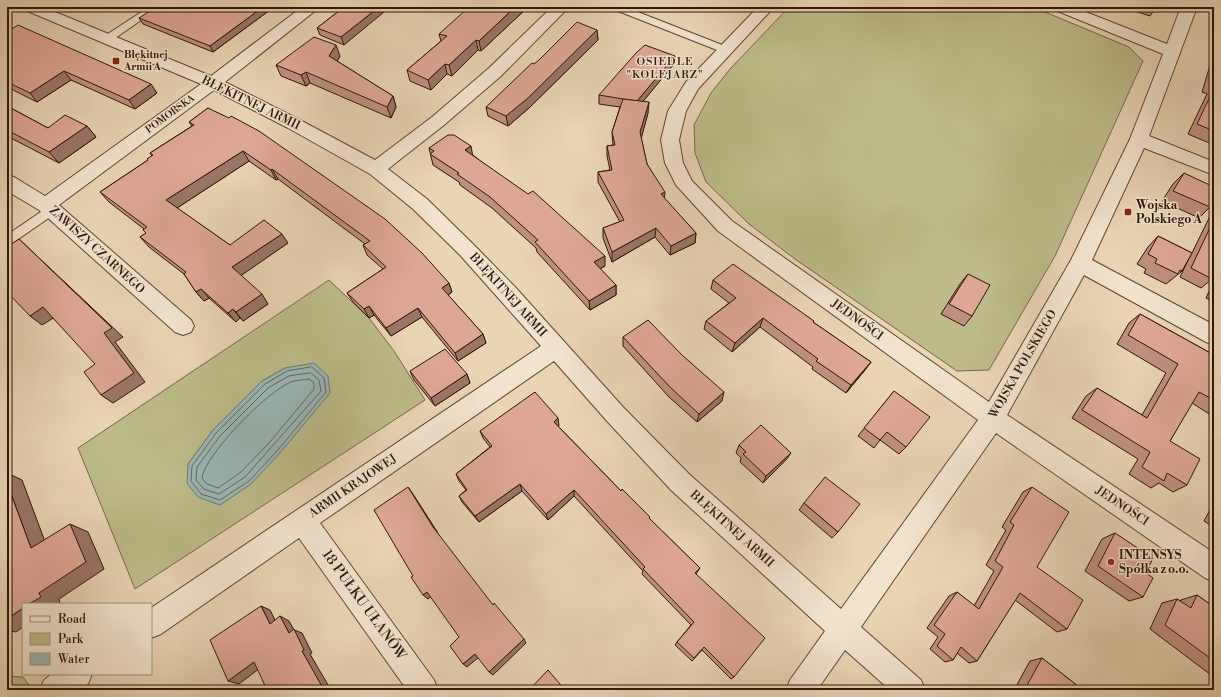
<svg xmlns="http://www.w3.org/2000/svg" width="1221" height="697" viewBox="0 0 1221 697" font-family="'Libre Bodoni',serif">
	<style>
		.green { fill: #bcbb89; stroke: #766848; fill-rule: evenodd }
		.water { fill: #9ab6b6; stroke: #707670 }
		.lines { fill: none; stroke-linecap: round; stroke-linejoin: round }
		.shore { stroke: #66665e; stroke-width: 1 }
		.service-casing { stroke: #5f4532; stroke-width: 2 }
		.minor-casing { stroke: #5f4532; stroke-width: 2 }
		.service { fill: #f1e3ce; fill-rule: evenodd }
		.minor { fill: #f1e3ce; fill-rule: evenodd }
		.wall { fill: #bf9080; stroke: #311507 }
		.shaded-wall { fill: #9b7568; stroke: #311507 }
		.building { fill: #dea795; stroke: #311507 }
		.poi-dot { fill: #8f2418; stroke: #f1e3ce; stroke-width: 1.5 }
		.labels { text-anchor: middle; dominant-baseline: central; stroke-width: 3; stroke-linejoin: round; paint-order: stroke }
		.far-poi-label { font-size: 10px; font-weight: bold; fill: #311507; stroke: #f1e3ce; text-anchor: start }
		.far-street-label { font-size: 10px; fill: #311507; stroke: #f1e3ce }
		.far-neighbourhood-label { font-size: 11px; letter-spacing: 1px; fill: #311507; stroke: #f1e3ce }
		.street-label { font-size: 12px; fill: #311507; stroke: #f1e3ce }
		.poi-label { font-size: 12px; font-weight: bold; fill: #311507; stroke: #f1e3ce; text-anchor: start }
		.near-street-label { font-size: 14px; fill: #311507; stroke: #f1e3ce }
	</style>
	<rect width="100%" height="100%" fill="#e9d4b4"/>
	<filter id="stains"><feTurbulence type="fractalNoise" baseFrequency=".005" numOctaves="4"/><feColorMatrix values="0 0 0 0 .2 0 0 0 0 .09 0 0 0 0 .02 0 0 0 .5 -.17"/></filter>
	<radialGradient id="worn" r=".72"><stop offset=".6" stop-color="#630" stop-opacity="0"/><stop offset="1" stop-color="#630" stop-opacity=".3"/></radialGradient>
	<g class="green">
		<polygon points="789,7 1033,7 1129,47 1143,61 1055,256 989,370 957,371 795,259 749,224 706,182 695,153 694,125 711,93 730,69"/>
		<path d="M329,280L369,318L394,351L425,400L135,589L78,448ZM285,368L188,464L213,430L262,381Z"/>
		<polygon points="7,676 23,677 31,688 28,690 7,690"/>
	</g>
	<polygon class="water" points="314,363 328,376 330,393 280,453 251,484 220,505 198,497 187,483 188,464 213,430 262,381 285,368"/>
	<g class="lines">
		<g class="shore">
			<polygon points="312,367 324,378 326,392 277,451 249,481 220,500 201,494 191,481 192,466 216,433 265,384 287,371"/>
			<polygon points="311,373 319,380 321,391 245,477 219,494 204,489 196,480 197,467 220,436 268,388 289,376"/>
			<path d="M309,379L314,383V389L269,443L241,472L218,488L207,484L202,478C205,454 268,391 291,382C296,380 303,380 309,379Z"/>
		</g>
		<g class="service-casing">
			<g id="service">
				<polygon points="149,7 160,7 111,41 103,41 102,39 103,37"/>
				<polygon points="611,7 625,7 730,48 731,50 726,53 722,52 613,9"/>
				<polygon points="52,205 56,207 58,210 56,213 11,244 7,246 7,235 48,207"/>
			</g>
		</g>
		<g class="minor-casing">
			<g id="minor">
				<polygon points="22,7 43,7 211,76 302,7 320,7 225,82 300,120 375,160 432,117 489,68 552,7 569,7 501,76 444,125 388,169 427,199 474,245 516,288 623,407 689,474 841,609 978,420 718,231 676,185 665,163 661,140 668,111 686,82 758,7 774,7 698,89 686,111 679,140 683,163 692,181 732,221 989,402 1071,260 1130,139 1163,54 1055,10 1052,7 1073,7 1167,44 1181,7 1197,7 1149,136 1214,162 1214,175 1144,148 1092,260 1214,325 1214,345 1206,342 1084,275 1007,415 1214,553 1214,582 1205,578 996,433 861,627 921,680 925,690 890,690 845,650 817,690 786,690 790,680 825,631 671,490 607,421 554,361 320,523 434,680 438,690 407,690 299,538 161,634 151,638 151,608 541,346 460,255 413,209 370,174 288,128 214,90 59,205 191,320 194,326 191,332 183,335 175,332 39,210 7,191 7,175 14,177 45,196 201,84 25,10"/>
				<polygon points="52,674 92,674 88,684 79,690 40,690 44,680"/>
			</g>
		</g>
		<use href="#service" class="service"/>
		<use href="#minor" class="minor"/>
	</g>
	<g class="wall">
		<polygon points="274,7 213,52 143,24 139,18"/>
		<polygon points="344,7 344,45 320,35 317,28"/>
		<polygon points="528,7 481,51 478,50 452,76 447,74 431,90 410,81 407,70 441,41 439,34"/>
		<polygon points="1122,7 1156,7 1150,16"/>
		<polygon points="597,30 598,40 529,108 508,126 488,116 486,107 534,64"/>
		<polygon points="7,32 157,93 135,109 71,80 37,102 7,87"/>
		<polygon points="1214,52 1214,145 1188,134 1207,94 1202,92"/>
		<polygon points="340,56 337,61 393,96 396,107 391,118 310,83 306,86 281,76 276,65"/>
		<polygon points="675,56 674,64 643,101 648,113 641,137 647,164 664,198 696,233 695,243 670,255 655,237 612,262 603,238 603,228 620,222 598,182 598,172 610,170 607,156 607,146 613,145 612,132 620,107 599,104 599,95"/>
		<polygon points="7,106 48,128 87,126 96,137 59,163 7,136"/>
		<polygon points="208,108 449,283 452,292 448,295 483,334 486,343 458,361 422,317 391,336 374,315 369,318 353,302 347,293 383,269 367,255 363,245 365,244 278,179 276,180 249,161 177,208 230,245 288,243 241,275 268,304 243,321 240,318 236,322 209,298 204,301 196,292 184,274 149,247 140,237 146,233 143,230 144,229 109,202 100,192 148,160 147,159 152,156 150,153 192,126 189,122"/>
		<polygon points="429,148 473,155 605,266 600,269 616,285 616,295 590,310 537,252 536,248 492,208 460,185 459,182 433,165"/>
		<polygon points="1184,173 1210,207 1199,218 1162,201 1173,184"/>
		<polygon points="1214,208 1214,275 1212,279 1201,288 1180,277 1191,254 1182,271 1166,284 1144,273 1146,269 1137,264 1148,247 1158,236 1192,253"/>
		<polygon points="968,274 972,316 964,326 941,314 960,284"/>
		<polygon points="713,280 813,322 871,362 865,370 846,393 812,369 813,367 760,327 732,352 704,329 706,321 729,303 711,289"/>
		<polygon points="1214,281 1214,302 1206,298"/>
		<polygon points="1140,314 1214,355 1214,417 1192,403 1170,441 1187,485 1173,492 1159,483 1151,488 1129,474 1138,459 1072,418 1086,396 1097,388 1142,415 1166,373 1117,344 1129,323"/>
		<polygon points="623,337 722,401 697,422 669,397 623,346"/>
		<polygon points="410,371 467,374 470,383 435,406 414,380"/>
		<polygon points="894,391 906,447 899,454 880,440 874,448 858,436"/>
		<polygon points="558,426 621,491 700,568 696,574 734,677 731,679 702,650 692,661 675,645 677,642 691,625 642,574 643,571 574,496 548,520 522,491 479,522 462,502 459,496 466,490 459,481 456,474 490,447 483,438 480,431 559,426"/>
		<polygon points="739,445 786,460 763,483 740,462 741,458 736,453"/>
		<polygon points="1032,487 1037,567 1067,629 1057,632 1015,600 977,661 969,663 957,653 953,660 945,662 930,649 938,637 927,628 949,596 957,592 974,606 994,571 986,565 1006,530 1002,527 1023,492"/>
		<polygon points="1214,502 1214,527 1204,521"/>
		<polygon points="804,503 838,532 832,538 799,510"/>
		<polygon points="1115,533 1146,573 1143,597 1129,601 1085,571 1102,539"/>
		<polygon points="1197,595 1214,607 1214,674 1211,675 1150,629 1162,603 1177,599 1181,601 1181,600"/>
		<polygon points="1042,658 1083,690 1014,690 1030,661"/>
	</g>
	<g class="shaded-wall">
		<polygon points="263,7 274,7 213,52 210,46"/>
		<polygon points="379,7 390,7 344,45 341,37"/>
		<polygon points="515,7 528,7 481,51 479,41"/>
		<polygon points="597,30 598,40 529,108 508,126 506,116"/>
		<polygon points="476,40 478,50 452,76 449,65"/>
		<polygon points="336,45 340,56 334,67 329,56"/>
		<polygon points="675,56 674,64 636,110 636,102"/>
		<polygon points="445,64 447,74 431,90 428,80"/>
		<polygon points="64,71 71,80 37,102 30,93"/>
		<polygon points="306,72 310,83 306,86 301,75"/>
		<polygon points="151,84 157,93 135,109 129,100"/>
		<polygon points="393,96 396,107 391,118 387,107"/>
		<polygon points="649,102 648,113 640,143 640,132"/>
		<polygon points="87,126 96,137 59,163 49,152"/>
		<polygon points="471,146 473,157 465,150"/>
		<polygon points="243,151 249,161 174,210 166,200"/>
		<polygon points="272,169 278,179 276,180 271,170"/>
		<polygon points="665,192 664,202 661,194"/>
		<polygon points="656,228 655,237 612,262 612,252"/>
		<polygon points="696,233 695,243 670,255 671,246"/>
		<polygon points="282,234 288,243 239,277 232,267"/>
		<polygon points="19,239 123,337 115,342 145,382 113,403 101,395 104,333"/>
		<polygon points="605,256 605,266 594,272 594,262"/>
		<polygon points="449,283 452,292 445,297 442,288"/>
		<polygon points="616,285 616,295 590,310 589,301"/>
		<polygon points="201,289 209,298 204,301 196,292"/>
		<polygon points="262,294 268,304 243,321 236,312"/>
		<polygon points="369,306 374,315 369,318 364,309"/>
		<polygon points="43,307 55,317 42,325 30,316"/>
		<polygon points="418,308 422,317 391,336 386,328"/>
		<polygon points="233,309 240,318 236,322 228,313"/>
		<polygon points="763,318 760,327 732,352 735,343"/>
		<polygon points="483,334 486,343 458,361 455,353"/>
		<polygon points="871,362 865,370 846,393 851,385"/>
		<polygon points="467,374 470,383 435,406 431,398"/>
		<polygon points="724,392 722,401 697,422 699,414"/>
		<polygon points="558,418 559,426 555,429 554,422"/>
		<polygon points="791,453 786,460 763,483 766,476"/>
		<polygon points="7,473 22,480 50,555 31,548 7,483"/>
		<polygon points="520,484 522,491 479,522 475,516"/>
		<polygon points="408,487 413,494 438,533 433,527"/>
		<polygon points="574,490 574,496 548,520 546,514"/>
		<polygon points="70,524 88,532 104,569 59,599 60,603 58,604 29,604 39,593"/>
		<polygon points="427,592 432,596 428,599 423,595"/>
		<polygon points="261,606 270,610 279,628 270,624"/>
		<polygon points="23,608 23,627 16,632 7,630 7,619"/>
		<polygon points="280,616 289,621 294,630 302,633 312,653 310,654 331,690 324,690 289,633"/>
		<polygon points="524,639 526,643 493,675 489,672"/>
		<polygon points="475,654 479,657 467,667 463,664"/>
		<polygon points="254,662 264,665 239,684 228,681"/>
	</g>
	<g class="building">
		<polygon points="156,7 263,7 210,46 139,18"/>
		<polygon points="344,7 379,7 341,37 317,28"/>
		<polygon points="469,7 515,7 479,41 476,40 449,65 445,64 428,80 407,70 447,36 439,34"/>
		<polygon points="577,22 597,30 528,98 506,116 486,107 532,63 534,64 540,59"/>
		<polygon points="18,25 151,84 129,100 64,71 30,93 7,82 7,32"/>
		<polygon points="314,37 336,45 329,56 393,96 387,107 306,72 301,75 276,65"/>
		<polygon points="645,45 675,56 637,101 623,99 599,95 636,53"/>
		<polygon points="1214,72 1214,83 1211,82"/>
		<polygon points="1214,88 1214,131 1197,124"/>
		<polygon points="623,99 649,102 640,132 647,164 665,192 661,194 696,233 671,246 656,228 612,252 603,228 624,220 598,172 612,170 607,146 615,145 612,132"/>
		<polygon points="7,106 48,128 65,115 87,126 49,152 7,130"/>
		<polygon points="208,108 229,118 231,116 259,131 385,219 422,253 449,283 442,288 483,334 455,353 418,308 386,328 369,306 364,309 347,293 386,267 363,245 370,241 272,169 271,170 243,151 166,200 230,245 264,220 282,234 232,267 262,294 236,312 233,309 228,313 201,289 196,292 184,274 186,272 140,237 146,233 143,230 147,227 100,192 148,160 147,159 153,155 150,153 194,125 189,122"/>
		<polygon points="448,135 454,135 471,146 465,150 528,194 533,191 605,256 594,262 616,285 589,301 535,242 538,240 490,197 457,174 459,173 430,154 434,151 429,148"/>
		<polygon points="1184,173 1214,187 1214,201 1210,207 1173,191"/>
		<polygon points="1214,219 1214,275 1212,279 1191,268"/>
		<polygon points="1158,236 1192,253 1182,271 1180,270 1178,274 1155,263 1157,259 1148,254"/>
		<polygon points="19,239 112,328 104,333 134,373 101,395 84,372 95,364 43,307 30,316 7,292 7,247"/>
		<polygon points="733,264 814,321 813,322 871,362 851,385 816,361 818,359 763,318 735,343 706,321 736,298 713,280"/>
		<polygon points="968,274 990,285 972,316 949,304"/>
		<polygon points="1140,314 1214,355 1214,400 1199,392 1170,441 1200,459 1187,485 1167,473 1164,481 1142,467 1150,452 1082,410 1097,388 1147,418 1178,364 1128,335"/>
		<polygon points="648,320 682,355 724,392 699,414 671,388 623,337"/>
		<polygon points="445,349 467,374 431,398 410,371"/>
		<polygon points="894,391 930,417 906,447 887,432 880,440 864,428"/>
		<polygon points="535,392 558,418 554,422 621,491 622,489 650,517 649,518 700,568 695,573 765,638 734,677 704,647 694,658 677,642 694,622 643,569 645,567 574,490 546,514 520,484 475,516 459,496 467,490 456,474 492,446 480,431"/>
		<polygon points="761,425 791,453 766,476 743,454 746,452 739,445"/>
		<polygon points="825,477 860,504 838,532 804,503"/>
		<polygon points="7,483 31,548 70,524 86,562 39,593 41,597 29,604 23,604 23,608 7,619"/>
		<polygon points="408,487 433,527 493,605 494,603 524,639 489,672 475,654 463,664 450,646 459,637 427,592 423,595 411,577 413,576 374,510"/>
		<polygon points="1032,487 1069,512 1037,567 1083,600 1067,629 1020,593 977,661 961,647 953,660 937,646 945,634 934,625 957,592 979,609 1003,567 995,561 1014,525 1010,522"/>
		<polygon points="1115,533 1153,558 1146,573 1153,578 1143,597 1098,566"/>
		<polygon points="1197,595 1214,607 1214,661 1165,625 1177,599 1191,608"/>
		<polygon points="261,606 270,624 280,616 289,633 294,629 304,650 302,651 324,690 267,690 254,662 228,681 210,640"/>
		<polygon points="1042,658 1083,690 1025,690 1025,689"/>
		<polygon points="548,670 565,690 529,690"/>
	</g>
	<g class="poi-dot">
		<rect x="112" y="57" width="8" height="8" rx="2"/>
		<rect x="1124" y="208" width="8" height="8" rx="2"/>
		<circle cx="1111" cy="562" r="4"/>
	</g>
	<g class="labels">
		<g class="far-poi-label">
			<text x="124" y="55">Błękitnej<tspan x="124" dy="12">Armii A</tspan></text>
		</g>
		<g class="far-street-label">
			<text transform="translate(170 114) rotate(-36)">POMORSKA</text>
		</g>
		<g class="far-neighbourhood-label">
			<text x="665" y="62">OSIEDLE<tspan x="665" dy="13">"KOLEJARZ"</tspan></text>
		</g>
		<g class="street-label">
			<text transform="translate(251 103) rotate(26)">BŁĘKITNEJ ARMII</text>
			<text transform="translate(97 250) rotate(42)">ZAWISZY CZARNEGO</text>
			<text transform="translate(508 295) rotate(48)">BŁĘKITNEJ ARMII</text>
			<text transform="translate(857 320) rotate(36)">JEDNOŚCI</text>
			<text transform="translate(1023 364) rotate(-60)">WOJSKA POLSKIEGO</text>
			<text transform="translate(353 486) rotate(-34)">ARMII KRAJOWEJ</text>
			<text transform="translate(1122 506) rotate(34)">JEDNOŚCI</text>
			<text transform="translate(732 529) rotate(42)">BŁĘKITNEJ ARMII</text>
		</g>
		<g class="poi-label">
			<text x="1136" y="205">Wojska<tspan x="1136" dy="14">Polskiego A</tspan></text>
			<text x="1119" y="555">INTENSYS<tspan x="1119" dy="14">Spółka z o.o.</tspan></text>
		</g>
		<g class="near-street-label">
			<text transform="translate(364 605) rotate(54)">18 PUŁKU UŁANÓW</text>
		</g>
	</g>
	<rect width="1221" height="697" fill="none" stroke="#e9d4b4" stroke-width="24"/>
	<rect x="8" y="8" width="1205" height="681" fill="none" stroke="#311507" stroke-width="2"/>
	<rect x="12" y="12" width="1197" height="673" fill="none" stroke="#311507"/>
	<rect x="22" y="603" width="130" height="72" fill="#f1e3ce" stroke="#a4917e"/>
	<rect x="30" y="616" width="20" height="6" fill="#f1e3ce" stroke="#a4917e"/>
	<text x="58" y="623" font-size="12" fill="#311507">Road</text>
	<rect x="30" y="633" width="20" height="12" fill="#bcbb89" stroke="#a4917e"/>
	<text x="58" y="643" font-size="12" fill="#311507">Park</text>
	<rect x="30" y="653" width="20" height="12" fill="#9ab6b6" stroke="#a4917e"/>
	<text x="58" y="663" font-size="12" fill="#311507">Water</text>
	<rect width="100%" height="100%" filter="url(#stains)"/>
	<rect width="100%" height="100%" fill="url(#worn)"/>
</svg>
